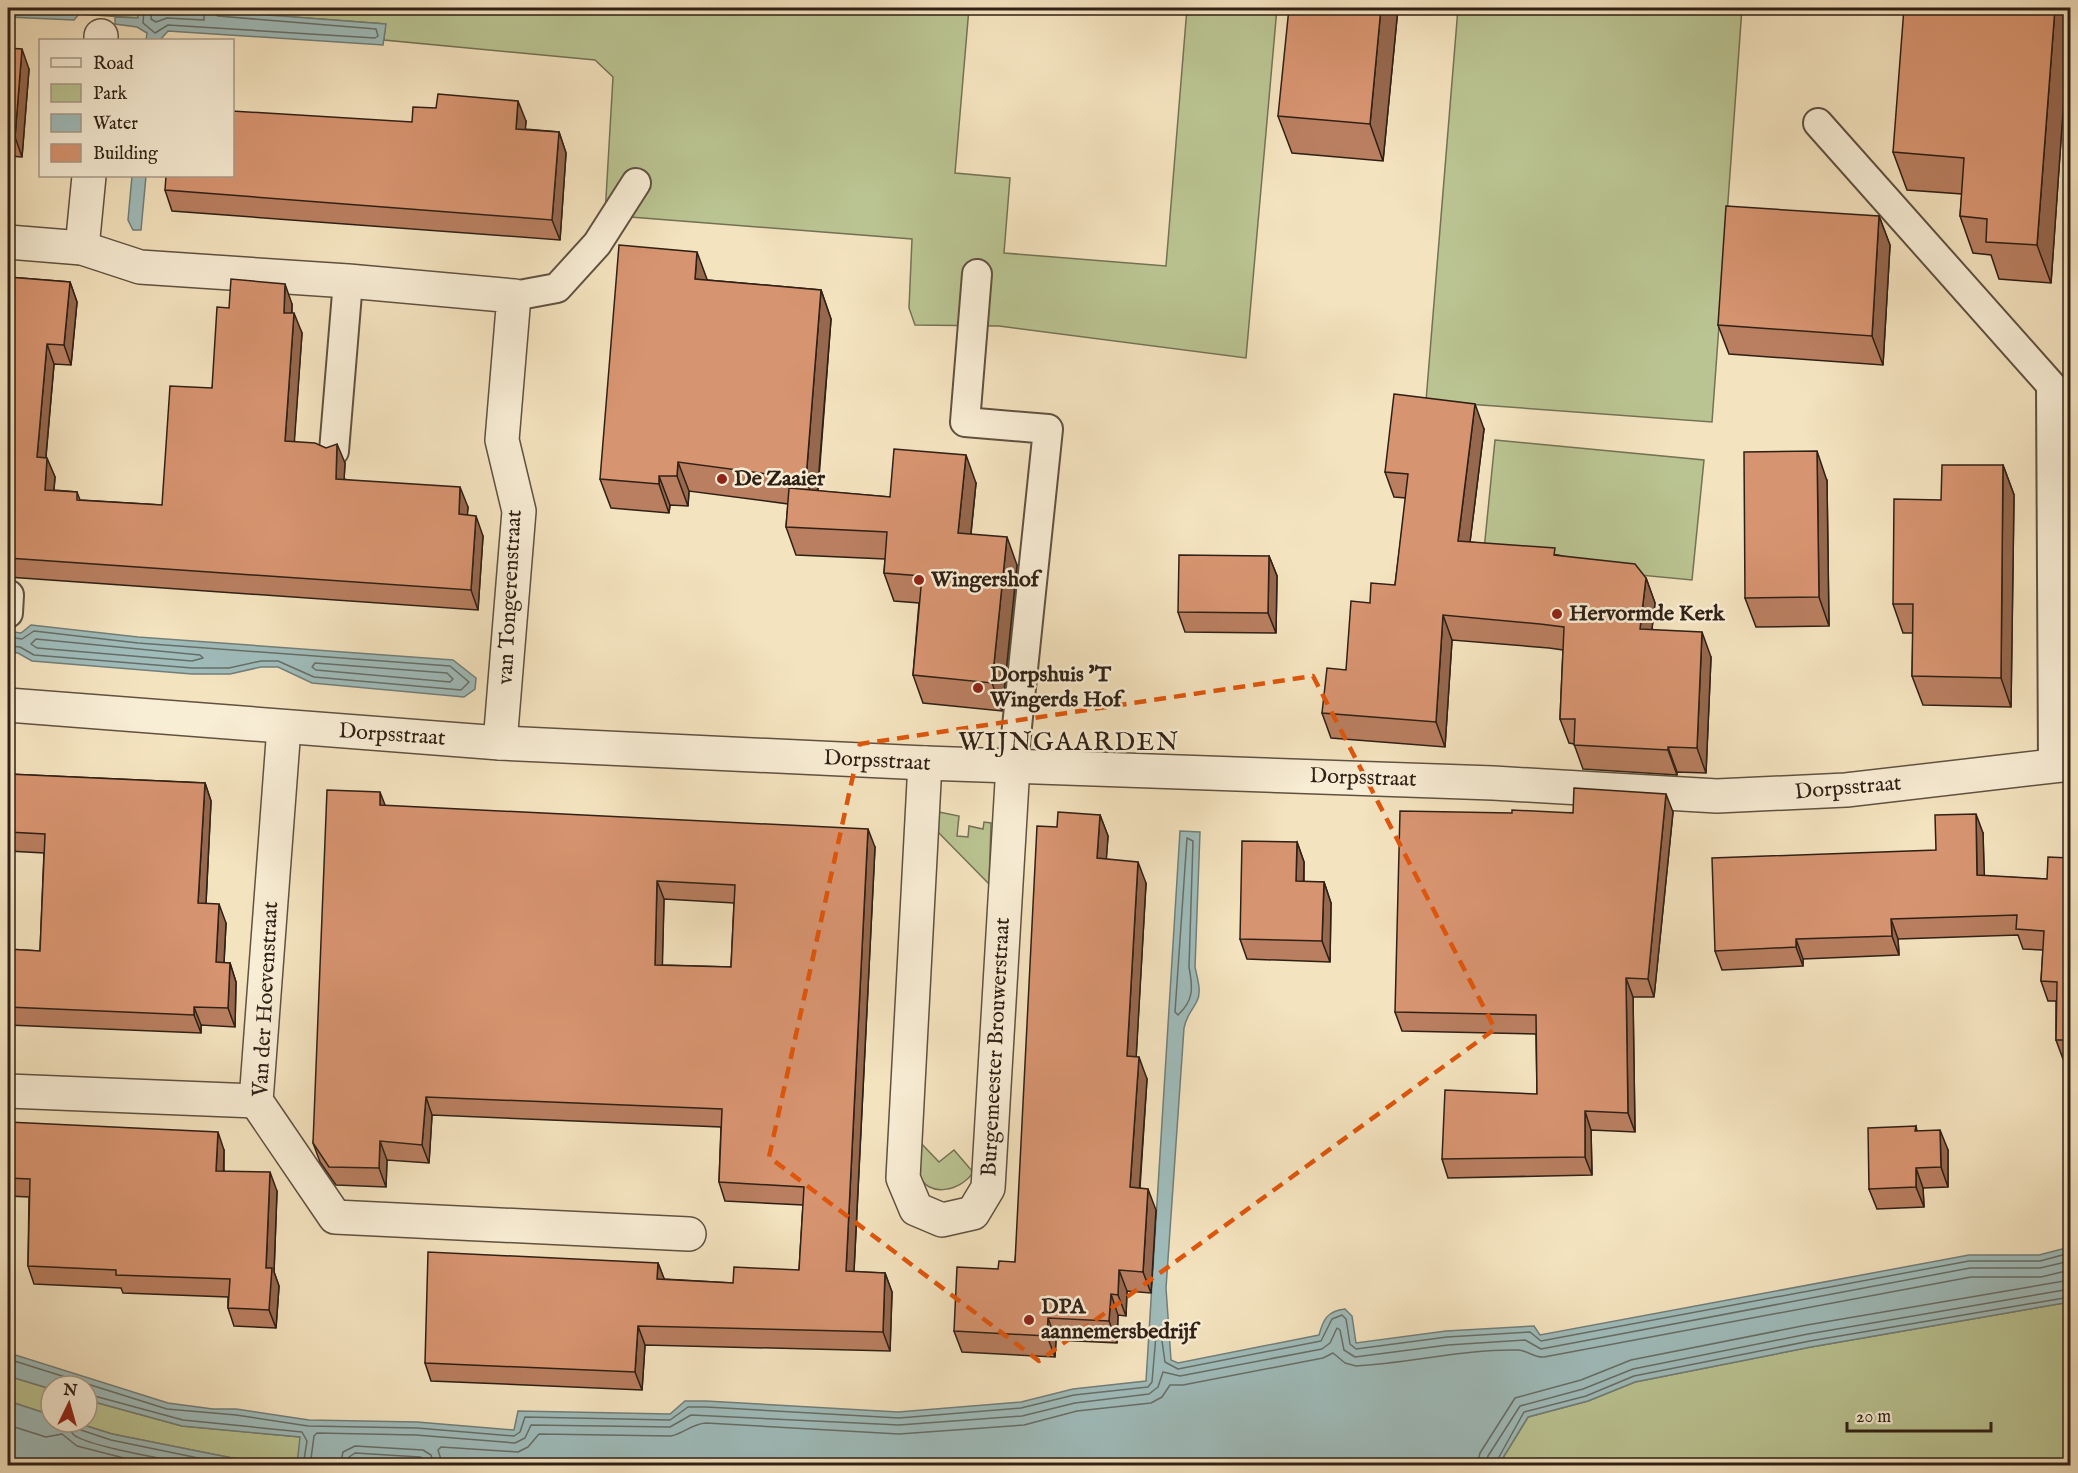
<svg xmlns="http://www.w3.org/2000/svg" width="2078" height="1473" viewBox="0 0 2078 1473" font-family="'IM FELL English',serif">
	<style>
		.green { fill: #bac492; stroke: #747254; stroke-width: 1.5 }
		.water { fill: #9fbcbb; stroke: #727e79; stroke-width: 1.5 }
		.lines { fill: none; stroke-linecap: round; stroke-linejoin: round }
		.shore { stroke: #676e68; stroke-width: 1.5 }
		.service-casing { stroke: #605140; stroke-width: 32 }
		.minor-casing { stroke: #605140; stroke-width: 36 }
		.tertiary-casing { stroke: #605140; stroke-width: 36 }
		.service { stroke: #f8edd5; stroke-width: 28 }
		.minor { stroke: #f8edd5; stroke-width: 33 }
		.tertiary { stroke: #f8edd5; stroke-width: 33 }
		.wall { fill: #b97f60; stroke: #2f2016; stroke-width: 1.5; fill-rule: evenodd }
		.shaded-wall { fill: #96684e; stroke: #2f2016; stroke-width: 1.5 }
		.building { fill: #d79470; stroke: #2f2016; stroke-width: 1.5; fill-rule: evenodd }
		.marked { fill: none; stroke: #df560c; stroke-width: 4.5; stroke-dasharray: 12 8; stroke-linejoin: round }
		.poi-dot { fill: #8f2418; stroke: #f8edd5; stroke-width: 2 }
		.labels { text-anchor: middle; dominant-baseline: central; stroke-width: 5; stroke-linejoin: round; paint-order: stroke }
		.poi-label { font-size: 22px; font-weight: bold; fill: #2f2016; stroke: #f8edd5; text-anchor: start }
		.street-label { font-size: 22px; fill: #2f2016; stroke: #f8edd5 }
		.quarter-label { font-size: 26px; letter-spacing: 1.5px; fill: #2f2016; stroke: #f8edd5 }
	</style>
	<rect width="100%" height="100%" fill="#f4e3bf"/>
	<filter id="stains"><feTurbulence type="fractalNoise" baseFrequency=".00333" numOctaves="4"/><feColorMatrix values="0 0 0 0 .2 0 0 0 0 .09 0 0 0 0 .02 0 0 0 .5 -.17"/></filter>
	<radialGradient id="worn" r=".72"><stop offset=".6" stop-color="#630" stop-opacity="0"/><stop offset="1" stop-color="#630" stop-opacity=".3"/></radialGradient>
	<g class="green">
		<polygon points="78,8 139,8 138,18 79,14"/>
		<polygon points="175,8 969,8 955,173 1010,178 1004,253 1166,266 1187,8 1277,8 1246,358 999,326 915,325 909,308 912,239 605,215 613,77 595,60 384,40 385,24"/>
		<polygon points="1458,8 1742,8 1712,422 1426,401"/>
		<polygon points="1495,440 1704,460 1692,580 1483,560"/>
		<polygon points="934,811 959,816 957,836 968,837 969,826 983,829 984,822 991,823 989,884 933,827"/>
		<path d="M917,1139L939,1162L954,1150L973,1172C963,1190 926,1200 919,1173C917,1163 918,1149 917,1139Z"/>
		<polygon points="2070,1302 2070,1465 1498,1466 1528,1417 1588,1401 1635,1382 1811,1347"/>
		<polygon points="8,1376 51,1389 51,1415 8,1401"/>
		<polygon points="87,1400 182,1426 301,1437 297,1465 267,1465 112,1434 74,1422 87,1422"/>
		<polygon points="354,1459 444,1465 353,1466"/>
		<polygon points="842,1463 991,1463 1004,1465 820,1466"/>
	</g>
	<g class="water">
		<polygon points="8,8 78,8 79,14 74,20 8,17"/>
		<polygon points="139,8 175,8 386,24 383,45 168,31 160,40 146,40 147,33 137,27 115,24 115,17 138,18"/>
		<polygon points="132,176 146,176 141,230 133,230 128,220"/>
		<polygon points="31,625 138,637 453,660 476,678 475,689 464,697 312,683 278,667 261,667 230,674 192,674 32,661 18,653 8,652 8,631 21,633"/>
		<path d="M1180,831L1200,832L1195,967C1197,977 1202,992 1197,1001C1191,1013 1187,1014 1184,1028L1166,1288L1171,1360L1178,1363L1319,1335C1323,1320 1327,1311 1345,1309L1352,1316L1356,1343L1446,1331L1534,1326L1540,1335L1969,1255H2039L2070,1247V1302L1811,1347L1635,1382L1588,1401L1528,1417L1498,1466H1004L895,1463L820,1466H444L354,1459L353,1465H297L300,1437L182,1426L87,1400V1386H51V1389L8,1376V1322L12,1354L168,1403L213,1409H236L309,1420L417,1422L514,1430L518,1411L670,1414L685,1401H706L898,1412L1021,1402L1073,1389L1146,1381Z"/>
		<polygon points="8,1401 51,1415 51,1422 74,1422 112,1434 267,1465 8,1465"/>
	</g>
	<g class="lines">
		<g class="shore">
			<polyline points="144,8 143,23 155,33 168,25 375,38 378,36 376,29 218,16 213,13 212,8"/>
			<polyline points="152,8 151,19 156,22 167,18 204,20 204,8"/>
			<polyline points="8,12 69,14 72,8"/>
			<polyline points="8,637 22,639 34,631 138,643 450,666 469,682 461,690 314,677 278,661 261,661 229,668 192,668 34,655 20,647 8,646"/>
			<polygon points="36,639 200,655 203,658 192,661 37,648 31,644"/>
			<polygon points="315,663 447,673 453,679 450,682 316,670 312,667"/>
			<path d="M1187,838L1193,841L1189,967C1193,988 1194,1000 1178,1015L1175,1012Z"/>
			<polyline points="8,1359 167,1409 236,1415 308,1426 417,1428 514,1436 520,1432 525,1417 670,1420 688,1407 706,1407 899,1418 1021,1408 1074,1395 1148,1387 1152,1382 1156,1335 1158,1332 1161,1334 1165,1362 1178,1369 1321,1341 1332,1319 1342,1315 1346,1319 1350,1344 1356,1349 1447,1337 1530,1332 1541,1341 1969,1261 2040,1261 2070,1253"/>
			<polyline points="87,1394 183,1420 302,1432 307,1441 303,1466"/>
			<path d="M69,1422C69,1427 70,1431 74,1435C89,1447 176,1461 200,1466"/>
			<polyline points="77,1422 81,1430 111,1440 237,1466"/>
			<polyline points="8,1425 46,1437 62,1434 77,1446 155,1466"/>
			<polyline points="310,1466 314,1436 317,1433 416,1435 515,1443 525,1438 531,1425 670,1427 691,1415 899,1425 1022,1416 1075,1403 1149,1394 1158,1387 1163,1372 1180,1376 1322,1349 1330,1343 1337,1328 1340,1330 1344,1350 1355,1357 1448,1345 1525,1340 1541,1349 1970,1268 2040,1268 2070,1261"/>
			<polyline points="340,1466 343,1452 355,1446 423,1450 431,1455 434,1466"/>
			<polyline points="348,1466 349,1457 355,1453 420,1457 425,1460 426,1466"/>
			<path d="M443,1466L438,1450L441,1447L518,1452L528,1447L539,1434L671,1436C685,1433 691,1424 706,1423L899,1434L1024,1425L1077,1411L1151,1403L1162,1397L1170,1385H1183L1323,1358L1333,1353L1345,1363L1356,1366C1410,1363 1464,1349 1518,1350C1527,1350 1534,1358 1544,1357L1971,1277H2041L2070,1270"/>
			<polyline points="1477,1466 1480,1453 1515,1398 1581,1380 1631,1360 1807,1325 2070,1280"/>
			<polyline points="1486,1466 1488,1456 1520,1406 1583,1389 1633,1369 1808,1334 2070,1289"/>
			<polyline points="1494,1466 1524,1412 1586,1396 1634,1376 1810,1341 2070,1297"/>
		</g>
		<g class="service-casing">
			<g id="service">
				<polyline points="1818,123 2051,385 2053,766"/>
				<polyline points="977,274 965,422 1048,429 1013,765"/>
				<polyline points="514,296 557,288 597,244 636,183"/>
				<polyline points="334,451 348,281"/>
				<polyline points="8,613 9,595"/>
			</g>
		</g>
		<g class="minor-casing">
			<g id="minor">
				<polyline points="101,40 101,36"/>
				<polyline points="8,242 82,248 140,267 348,281 514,296 502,440 519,511 500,743"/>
				<polyline points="82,248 89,176"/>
				<polyline points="284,727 256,1101 335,1217 689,1234"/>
				<polyline points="925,763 903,1178 916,1209 942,1220 973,1213 988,1188 1013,765"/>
				<polyline points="8,1091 256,1101"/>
			</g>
		</g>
		<g class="tertiary-casing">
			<polyline id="tertiary" points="8,705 500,743 925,763 1493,783 1717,796 1846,790 2070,764"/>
		</g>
		<use href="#service" class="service"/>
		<use href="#minor" class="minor"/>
		<use href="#tertiary" class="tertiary"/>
	</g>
	<g class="wall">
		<polygon points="1398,8 1383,161 1292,153 1278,116"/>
		<polygon points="2070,8 2051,283 1999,279 1991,255 1973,253 1960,216 1962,194 1907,190 1893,152"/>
		<polygon points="8,48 29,69 22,157 8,156"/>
		<polygon points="526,121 525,129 559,132 566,153 560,240 172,211 165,190 412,122"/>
		<polygon points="1879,216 1890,245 1883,365 1729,354 1718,325"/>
		<polygon points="8,277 70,282 77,302 71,365 54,364 46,457 55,477 54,490 77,492 80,500 162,505 212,388 229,308 292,304 292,313 302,333 294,441 345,463 344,479 468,507 467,515 483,536 478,610 8,577"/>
		<polygon points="707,280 821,290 831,319 818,491 890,497 976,483 971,534 1017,565 1002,711 923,703 913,675 919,603 894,601 884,573 885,559 796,555 786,527 788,504 689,491 688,506 670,505 669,513 611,508 600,479"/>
		<polygon points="1484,429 1470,542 1558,555 1646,578 1655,603 1652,629 1711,657 1706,773 1677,772 1677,775 1583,769 1574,744 1569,743 1560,719 1563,650 1549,648 1452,640 1445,747 1331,738 1322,713 1346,670 1370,603 1395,585 1406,498 1394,497 1385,472"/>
		<polygon points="2003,465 2014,495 2011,707 1923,705 1912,676 1913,633 1903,633 1893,604 1941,500"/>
		<polygon points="1827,481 1829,626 1756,627 1745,598"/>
		<polygon points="1269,556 1277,576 1276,633 1185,632 1178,612"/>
		<polygon points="8,774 205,783 211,801 206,904 226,923 224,963 230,963 236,982 235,1027 201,1025 201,1033 8,1025 8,949 40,951 44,853 8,851"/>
		<path d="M385,806L875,847L854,1272L885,1273L892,1292L890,1351L645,1345L642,1390L431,1381L425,1363L658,1263L664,1279L733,1283L799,1270L803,1205L725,1201L719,1182L721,1127L432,1115L429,1163L387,1160L386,1187L336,1185L320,1162L313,1143ZM664,899L734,903L731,967L662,965Z"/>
		<polygon points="1673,812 1654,997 1633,997 1635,1132 1591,1130 1592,1175 1448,1178 1442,1159 1537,1094 1536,1034 1402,1031 1395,1012 1512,813"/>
		<polygon points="1100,815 1108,836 1106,859 1146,883 1136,1057 1147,1079 1140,1188 1156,1210 1151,1293 1127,1291 1126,1316 1118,1315 1117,1343 1056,1340 1055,1357 962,1352 954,1331 998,1269 1015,1262 1057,827"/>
		<polygon points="1983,833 1984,876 2047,879 2070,858 2070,1059 2063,1059 2056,1040 2056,1001 2048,1001 2041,981 2043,950 2023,949 2018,935 1898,939 1899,955 1803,959 1803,966 1722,970 1715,951 1936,850"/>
		<polygon points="1297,842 1304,862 1304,882 1324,882 1331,903 1330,962 1247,959 1240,939"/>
		<polygon points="8,1122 224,1150 224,1171 277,1191 274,1272 279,1286 276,1328 234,1326 228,1308 228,1297 123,1293 121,1288 34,1284 28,1266 29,1197 8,1196"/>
		<polygon points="1916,1126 1917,1131 1948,1150 1948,1187 1923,1188 1924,1207 1877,1209 1869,1189"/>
	</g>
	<g class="shaded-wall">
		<polygon points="1381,8 1398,8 1383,161 1370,124"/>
		<polygon points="2055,8 2070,8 2070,12 2051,283 2037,245"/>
		<polygon points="22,49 29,69 22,157 15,137"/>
		<polygon points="518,101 526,121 524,149 516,129"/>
		<polygon points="559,132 566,153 560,240 552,220"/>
		<polygon points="1879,216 1890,245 1883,365 1872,336"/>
		<polygon points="697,252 708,282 695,279"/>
		<polygon points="70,282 77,302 71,365 64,345"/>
		<polygon points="285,284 292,304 291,333 284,313"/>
		<polygon points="821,290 831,319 816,508 806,479"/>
		<polygon points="294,313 302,333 293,461 285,441"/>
		<polygon points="47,344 54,364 44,477 37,457"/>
		<polygon points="1475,404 1484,429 1467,566 1458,541"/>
		<polygon points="337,444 345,463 343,499 336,479"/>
		<polygon points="1817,451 1827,481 1829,626 1819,597"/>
		<polygon points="966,455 976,483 968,561 958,533"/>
		<polygon points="47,458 55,477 52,509 45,490"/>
		<polygon points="678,462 689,491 688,506 677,476"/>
		<polygon points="2003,465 2014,495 2011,707 2001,678"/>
		<polygon points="659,476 670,505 669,513 659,484"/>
		<polygon points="460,487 468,507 466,534 459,514"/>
		<polygon points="476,516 483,536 478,610 471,590"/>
		<polygon points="1007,537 1017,565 1002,711 992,683"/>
		<polygon points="1269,556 1277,576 1276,633 1268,613"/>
		<polygon points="1646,578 1655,603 1649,653 1640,629"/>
		<polygon points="1443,615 1452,640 1445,747 1436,722"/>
		<polygon points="1702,632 1711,657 1706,773 1697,748"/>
		<polygon points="1668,747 1677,772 1677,775 1668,750"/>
		<polygon points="205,783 211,801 205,922 198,903"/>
		<polygon points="380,792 387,810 380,805"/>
		<polygon points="1666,794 1673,812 1654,997 1648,979"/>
		<polygon points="1976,814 1983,833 1985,895 1977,875"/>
		<polygon points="1100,815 1108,836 1105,879 1097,858"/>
		<polygon points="868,829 875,847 853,1290 846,1271"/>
		<polygon points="1297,842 1304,862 1303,902 1296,881"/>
		<polygon points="1138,862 1146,883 1135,1078 1127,1056"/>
		<polygon points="657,881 664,899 662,983 655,965"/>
		<polygon points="1324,882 1331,903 1330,962 1322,941"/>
		<polygon points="219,904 226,923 223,981 216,962"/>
		<polygon points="1891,919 1898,939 1899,955 1892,936"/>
		<polygon points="1796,939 1803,959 1803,966 1796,947"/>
		<polygon points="230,963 236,982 235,1027 228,1008"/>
		<polygon points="1626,978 1633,997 1635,1132 1628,1113"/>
		<polygon points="194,1007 201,1025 201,1033 194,1015"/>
		<polygon points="1139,1057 1147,1079 1138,1209 1130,1187"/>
		<polygon points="426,1097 432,1115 429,1163 422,1145"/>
		<polygon points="1585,1111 1591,1130 1592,1175 1585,1157"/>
		<polygon points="1940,1130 1948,1150 1948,1187 1941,1167"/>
		<polygon points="218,1132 224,1150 223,1189 216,1171"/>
		<polygon points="380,1141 387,1160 386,1187 379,1168"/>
		<polygon points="1916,1168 1923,1188 1924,1207 1916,1187"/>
		<polygon points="270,1172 277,1191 274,1272 279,1286 276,1328 269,1310 266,1268"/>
		<polygon points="1148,1189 1156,1210 1151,1293 1143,1272"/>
		<polygon points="658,1263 665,1281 657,1279"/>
		<polygon points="1119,1270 1127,1291 1126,1316 1118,1295"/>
		<polygon points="885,1273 892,1292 890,1351 883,1332"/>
		<polygon points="1111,1294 1118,1315 1117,1343 1109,1321"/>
		<polygon points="1048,1318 1056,1340 1055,1357 1047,1336"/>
		<polygon points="638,1326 645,1345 642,1390 635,1372"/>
	</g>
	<g class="building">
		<polygon points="1289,8 1381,8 1370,124 1278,116"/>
		<polygon points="1904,8 2055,8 2037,245 1986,242 1987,219 1960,216 1964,158 1893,152"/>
		<polygon points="8,48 22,49 15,137 8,137"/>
		<polygon points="438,94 518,101 516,129 559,132 552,220 165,190 166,176 232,176 232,111 412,122 413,107 436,108"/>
		<polygon points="1726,206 1879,216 1872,336 1718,325"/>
		<polygon points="619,245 697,252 695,279 821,290 806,479 678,462 677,476 659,476 659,484 600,479"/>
		<polygon points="8,277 70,282 64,345 47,344 37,457 47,458 45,490 77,492 77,500 162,505 170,386 212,388 217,307 229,308 231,279 285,284 284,313 294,313 285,441 315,443 326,448 337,444 336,479 460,487 459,514 476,516 471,590 8,558"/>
		<polygon points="1394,394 1475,404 1458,541 1555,548 1554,555 1635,564 1646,578 1640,629 1702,632 1697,748 1668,747 1668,750 1574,745 1575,719 1560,719 1564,627 1540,624 1443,615 1436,722 1322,713 1327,668 1346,670 1351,601 1370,603 1371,583 1395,585 1408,474 1385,472"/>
		<polygon points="894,449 966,455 958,533 1007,537 992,683 913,675 922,576 884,573 887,532 786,527 789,488 890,497"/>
		<polygon points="1817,451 1819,597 1745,598 1744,452"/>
		<polygon points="1942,465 2003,465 2001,678 1912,676 1913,604 1893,604 1894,499 1941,500"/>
		<polygon points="1179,555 1269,556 1268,613 1178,612"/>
		<polygon points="8,774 205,783 198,903 219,904 216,962 230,963 228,1008 194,1007 194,1015 8,1007 8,949 40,951 45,834 8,832"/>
		<polygon points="1574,788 1666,794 1648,979 1626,978 1628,1113 1585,1111 1585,1157 1442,1159 1445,1090 1537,1094 1536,1015 1395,1012 1400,811 1512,813 1512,810 1573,813"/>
		<path d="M327,790L380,792V805L868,829L846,1271L885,1273L883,1332L638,1326L635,1372L425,1363L428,1252L658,1263L657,1279L733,1283L734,1267L799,1270L804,1187L719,1182L722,1109L426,1097L422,1145L380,1141L379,1168L329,1167L313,1143ZM657,881L735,885L731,967L655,965Z"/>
		<polygon points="1058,812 1100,815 1097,858 1138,862 1127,1056 1139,1057 1130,1187 1148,1189 1143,1272 1119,1270 1118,1295 1111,1294 1109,1321 1048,1318 1047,1336 954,1331 957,1267 998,1269 999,1261 1015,1262 1037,826 1057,827"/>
		<polygon points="1976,814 1977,875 2047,879 2048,857 2070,858 2070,1040 2056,1040 2057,982 2041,981 2044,931 2016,929 2017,915 1891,919 1892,936 1796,939 1796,947 1715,951 1712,858 1936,850 1935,815"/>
		<polygon points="1242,841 1297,842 1296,881 1324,882 1322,941 1240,939"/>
		<polygon points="8,1122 218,1132 216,1171 270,1172 266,1268 272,1268 269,1310 228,1308 230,1279 116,1275 116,1270 28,1266 30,1179 8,1178"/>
		<polygon points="1916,1126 1915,1131 1940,1130 1941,1167 1916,1168 1916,1187 1869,1189 1868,1128"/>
	</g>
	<path class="marked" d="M1313,676L1495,1029L1039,1361L769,1157L860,744Z"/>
	<g class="poi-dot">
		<circle cx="722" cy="479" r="6"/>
		<circle cx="919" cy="580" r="6"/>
		<circle cx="1557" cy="614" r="6"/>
		<circle cx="978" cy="688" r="6"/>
		<circle cx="1029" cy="1320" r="6"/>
	</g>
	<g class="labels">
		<g class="poi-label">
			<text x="734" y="479">De Zaaier</text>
			<text x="931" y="580">Wingershof</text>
			<text x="1569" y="614">Hervormde Kerk</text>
			<text x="990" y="675">Dorpshuis 'T<tspan x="990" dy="25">Wingerds Hof</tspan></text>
			<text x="1041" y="1307">DPA<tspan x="1041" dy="25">aannemersbedrijf</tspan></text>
		</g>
		<g class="street-label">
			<text transform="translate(510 597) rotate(-87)">van Tongerenstraat</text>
			<text transform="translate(392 735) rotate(4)">Dorpsstraat</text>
			<text transform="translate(877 761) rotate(3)">Dorpsstraat</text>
			<text transform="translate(1363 778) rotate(2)">Dorpsstraat</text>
			<text transform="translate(1848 788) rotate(-5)">Dorpsstraat</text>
			<text transform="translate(266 999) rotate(-87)">Van der Hoevenstraat</text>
			<text transform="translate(996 1047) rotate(-87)">Burgemeester Brouwerstraat</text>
		</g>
		<g class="quarter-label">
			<text x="1069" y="742">WIJNGAARDEN</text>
		</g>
	</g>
	<rect width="2078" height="1473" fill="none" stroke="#f4e3bf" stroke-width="30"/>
	<rect x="9" y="9" width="2060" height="1455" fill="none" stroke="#2f2016" stroke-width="3"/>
	<rect x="15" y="15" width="2048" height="1443" fill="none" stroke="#2f2016" stroke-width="1.5"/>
	<rect x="39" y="39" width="195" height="138" fill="#f8edd5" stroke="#a89b89" stroke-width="1.5"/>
	<rect x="51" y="58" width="30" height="9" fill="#f8edd5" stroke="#a89b89" stroke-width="1.5"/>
	<text x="93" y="69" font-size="18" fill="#2f2016">Road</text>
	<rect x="51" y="84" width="30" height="18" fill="#bac492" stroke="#a89b89" stroke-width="1.5"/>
	<text x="93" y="99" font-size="18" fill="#2f2016">Park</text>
	<rect x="51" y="114" width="30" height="18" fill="#9fbcbb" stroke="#a89b89" stroke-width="1.5"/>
	<text x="93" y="129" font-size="18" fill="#2f2016">Water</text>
	<rect x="51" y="144" width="30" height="18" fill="#d79470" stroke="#a89b89" stroke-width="1.5"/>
	<text x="93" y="159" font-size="18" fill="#2f2016">Building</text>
	<g transform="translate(69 1404) rotate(5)"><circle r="28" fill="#f8edd5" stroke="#a89b89" stroke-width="1.5"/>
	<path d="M0-4.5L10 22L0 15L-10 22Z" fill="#8f2418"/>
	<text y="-9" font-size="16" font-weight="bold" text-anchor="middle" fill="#2f2016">N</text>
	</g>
	<path d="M1847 1422v9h144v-9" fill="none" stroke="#2f2016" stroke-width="3"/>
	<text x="1856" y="1422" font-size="18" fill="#2f2016" stroke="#f8edd5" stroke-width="4.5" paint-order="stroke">20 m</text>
	<rect width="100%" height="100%" filter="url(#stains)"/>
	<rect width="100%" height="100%" fill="url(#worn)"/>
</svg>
